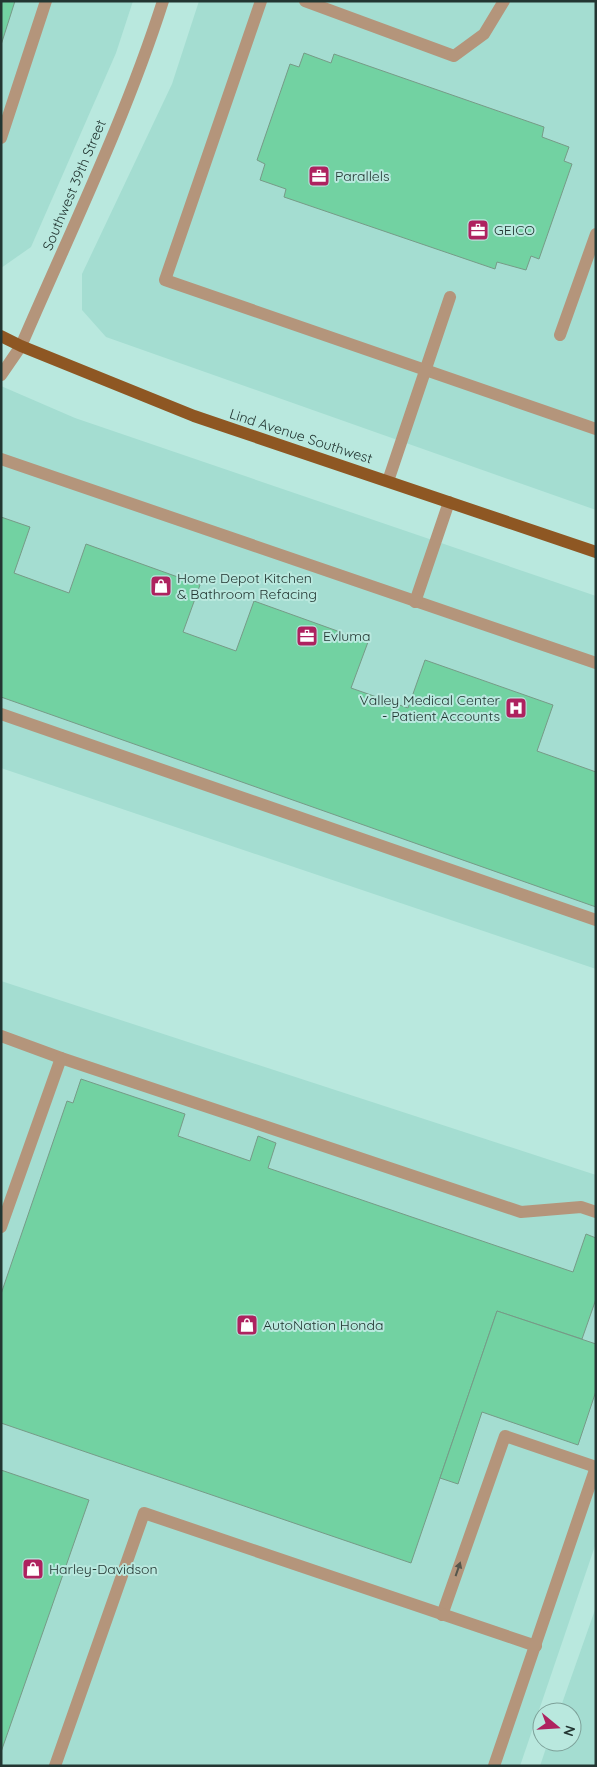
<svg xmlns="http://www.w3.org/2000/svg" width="597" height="1767" viewBox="0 0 597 1767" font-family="Quicksand,sans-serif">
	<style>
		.built { fill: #a4ddd1 }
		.building { fill: #72d2a2; stroke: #769b87 }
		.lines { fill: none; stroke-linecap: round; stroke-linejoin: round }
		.minor { stroke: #b4957b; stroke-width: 12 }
		.major { stroke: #8e5723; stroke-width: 12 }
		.oneway { fill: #56574c }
		.labels { text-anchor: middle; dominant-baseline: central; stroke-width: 4; stroke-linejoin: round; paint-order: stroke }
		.poi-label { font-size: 14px; fill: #233632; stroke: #b9e8de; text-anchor: start }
		.street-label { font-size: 14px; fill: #233632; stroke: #b9e8de }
	</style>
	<rect width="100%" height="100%" fill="#b9e8de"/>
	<g class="built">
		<polygon points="1,1 133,1 116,53 31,247 1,268"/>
		<polygon points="199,1 596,1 596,510 106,337 82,310 82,274 172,84"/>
		<polygon points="1,386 75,418 596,596 596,969 1,768"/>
		<polygon points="1,981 596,1175 596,1543 520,1766 1,1766"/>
		<polygon points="596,1607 596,1766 540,1766 548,1742 572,1742 572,1712 559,1712"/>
	</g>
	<g class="building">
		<polygon points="1,1 15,1 1,45"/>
		<polygon points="304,53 331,63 334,54 544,127 542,137 569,147 564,161 572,164 539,259 531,256 526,270 497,262 495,269 284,197 286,189 260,180 265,164 257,160 290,64 299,67"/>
		<polygon points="1,517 30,527 14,573 69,593 86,544 200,585 183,632 236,651 254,601 368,642 351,688 408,708 425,660 553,705 537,751 596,772 596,907 1,697"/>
		<polygon points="81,1079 185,1114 178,1136 250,1161 258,1136 276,1143 268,1168 573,1272 586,1234 596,1238 596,1299 582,1339 497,1311 411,1563 1,1423 1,1294 67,1101 73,1103"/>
		<polygon points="497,1311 596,1344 596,1391 578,1445 482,1412 458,1484 440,1478"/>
		<polygon points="1,1470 89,1500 1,1752"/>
	</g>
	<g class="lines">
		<g class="minor">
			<polyline points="261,1 165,280 596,429"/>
			<polyline points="305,1 454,56 484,34 504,1"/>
			<polyline points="1,138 46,1"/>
			<polyline points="560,335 596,234"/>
			<path d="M1,375L21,346C70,232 125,120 163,1"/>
			<polyline points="1,459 596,663"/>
			<polyline points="388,481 450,297"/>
			<polyline points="415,602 449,502"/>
			<polyline points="1,714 596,920"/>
			<polyline points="1,1036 61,1058 521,1212 581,1207 596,1212"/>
			<polyline points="1,1227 61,1058"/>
			<polyline points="442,1615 505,1436 596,1467"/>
			<polyline points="55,1766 144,1513 536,1646"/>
			<polyline points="494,1766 596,1467"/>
		</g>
		<polyline class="major" points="1,336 21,346 194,416 596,552"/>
	</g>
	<defs><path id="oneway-solid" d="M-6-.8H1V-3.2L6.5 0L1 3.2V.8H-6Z" transform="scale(1.25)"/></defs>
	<use class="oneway" href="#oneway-solid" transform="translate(458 1569) rotate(-71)"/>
	<defs>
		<g id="office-square" transform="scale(1.125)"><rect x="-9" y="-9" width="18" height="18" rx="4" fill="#ae225f" stroke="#b9e8de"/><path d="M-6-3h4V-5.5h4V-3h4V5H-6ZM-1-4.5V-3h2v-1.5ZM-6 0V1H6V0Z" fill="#fff"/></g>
		<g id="shop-square" transform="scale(1.125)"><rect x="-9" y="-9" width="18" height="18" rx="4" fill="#ae225f" stroke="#b9e8de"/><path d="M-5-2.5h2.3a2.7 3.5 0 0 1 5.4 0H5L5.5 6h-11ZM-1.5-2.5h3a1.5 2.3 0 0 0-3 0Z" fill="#fff"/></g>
		<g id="hospital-square" transform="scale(1.125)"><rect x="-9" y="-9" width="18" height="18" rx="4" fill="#ae225f" stroke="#b9e8de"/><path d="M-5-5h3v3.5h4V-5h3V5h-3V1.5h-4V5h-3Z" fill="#fff"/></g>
	</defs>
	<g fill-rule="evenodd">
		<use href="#office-square" x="319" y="176"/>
		<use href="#office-square" x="478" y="230"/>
		<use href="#shop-square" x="161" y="586"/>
		<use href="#office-square" x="307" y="636"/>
		<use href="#hospital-square" x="516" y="708"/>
		<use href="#shop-square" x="247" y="1325"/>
		<use href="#shop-square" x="33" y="1569"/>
	</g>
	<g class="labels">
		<g class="poi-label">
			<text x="335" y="176">Parallels</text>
			<text x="494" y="230">GEICO</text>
			<text x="177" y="578">Home Depot Kitchen<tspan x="177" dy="16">&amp; Bathroom Refacing</tspan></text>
			<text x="323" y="636">Evluma</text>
			<text x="500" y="700" text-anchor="end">Valley Medical Center<tspan x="500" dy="16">- Patient Accounts</tspan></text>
			<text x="263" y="1325">AutoNation Honda</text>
			<text x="49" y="1569">Harley-Davidson</text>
		</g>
		<g class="street-label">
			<text transform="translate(74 185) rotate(-67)">Southwest 39th Street</text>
			<text transform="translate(301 436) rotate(18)">Lind Avenue Southwest</text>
		</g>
	</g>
	<rect width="597" height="1767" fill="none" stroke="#233632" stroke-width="5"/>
	<g transform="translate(557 1727) rotate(108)"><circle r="24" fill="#b9e8de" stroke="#7da199"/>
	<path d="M0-4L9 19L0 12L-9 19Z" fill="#ae225f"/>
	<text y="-8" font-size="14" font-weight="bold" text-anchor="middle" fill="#233632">N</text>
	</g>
</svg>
